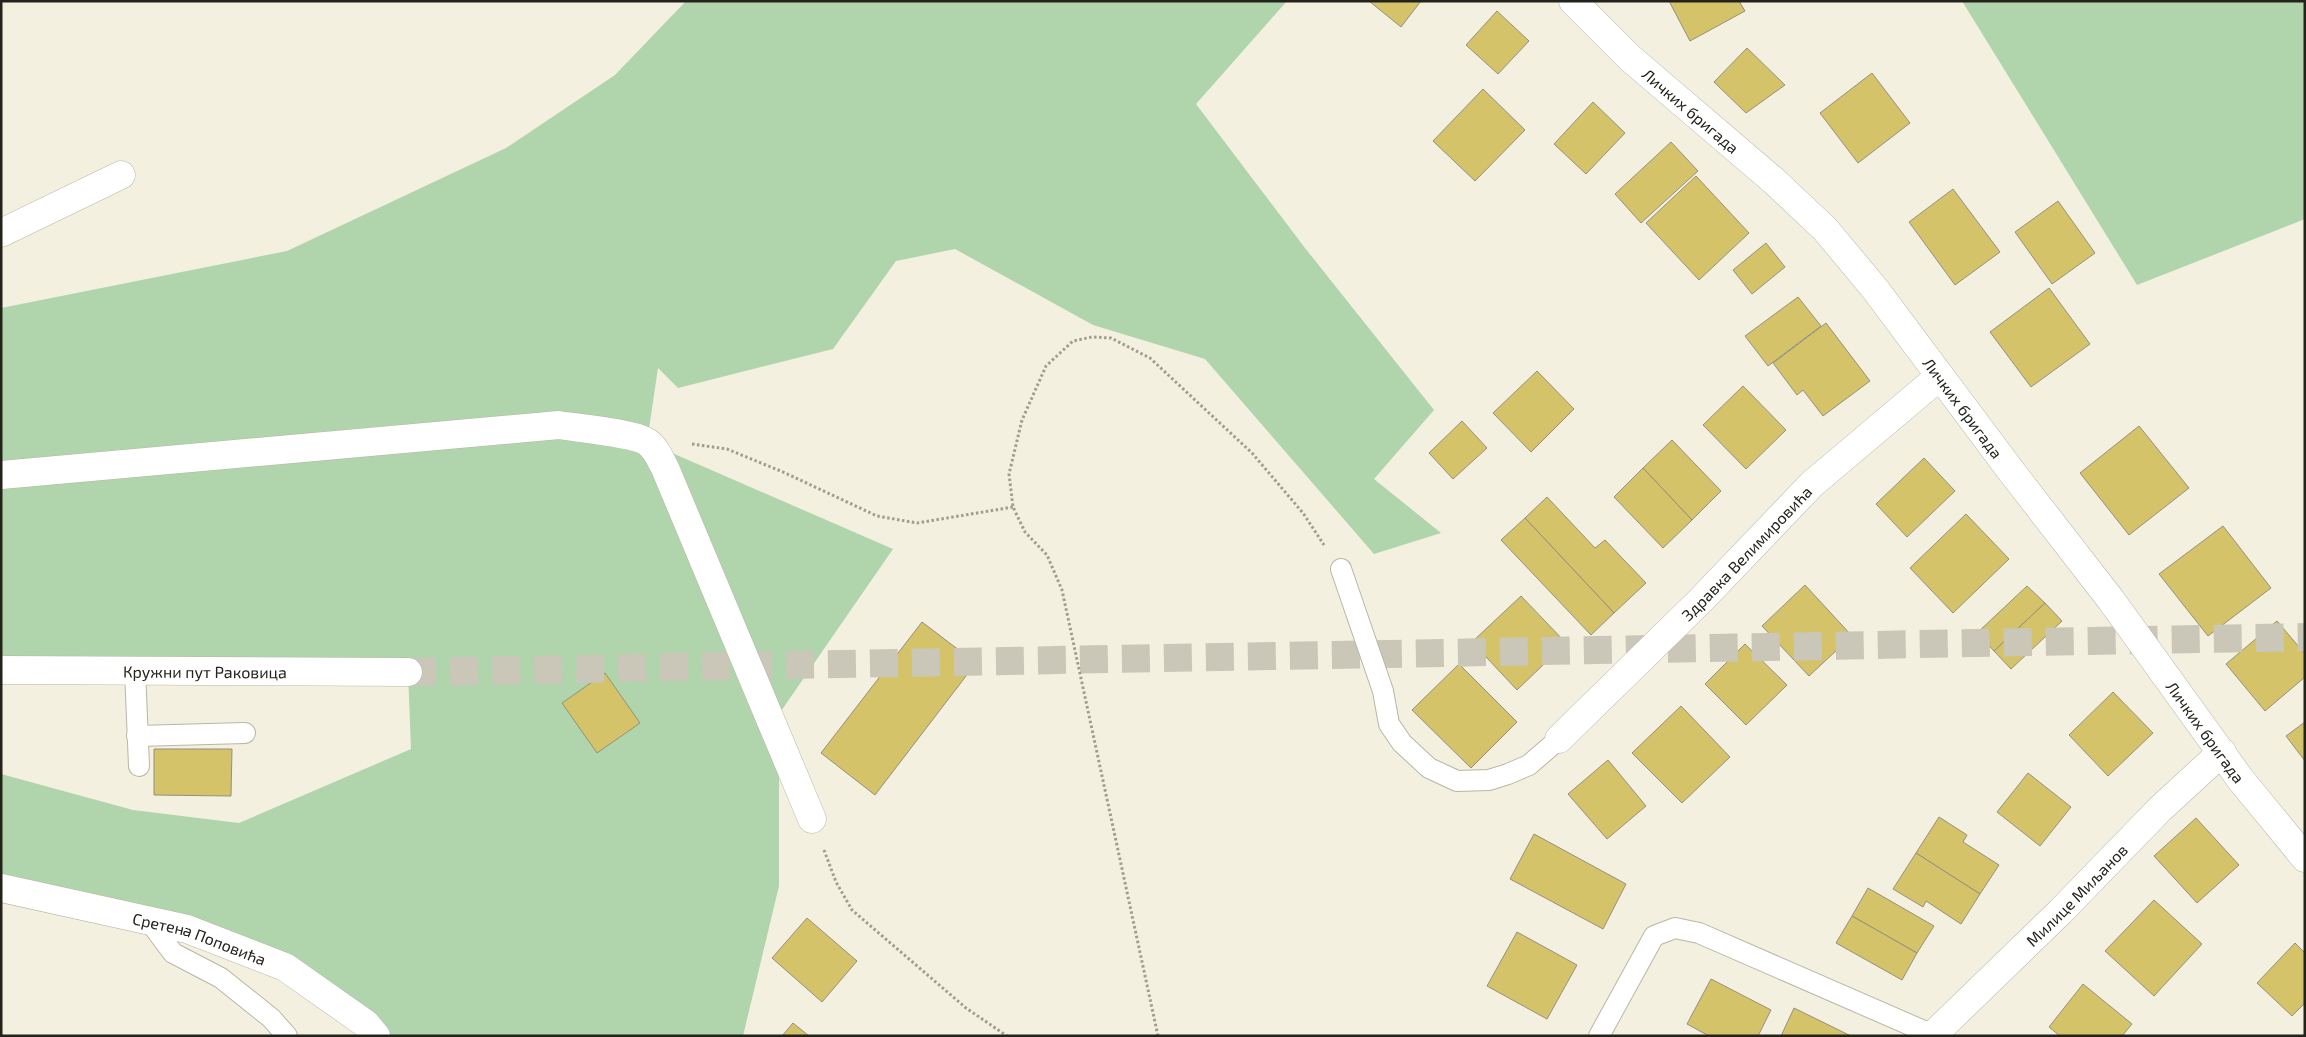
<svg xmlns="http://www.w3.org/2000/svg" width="2306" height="1037" viewBox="0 0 2306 1037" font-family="'Exo 2',sans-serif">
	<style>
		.green { fill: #b0d4ac }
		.building { fill: #d5c36a; stroke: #949080 }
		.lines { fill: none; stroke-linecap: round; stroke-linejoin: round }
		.secondary-tunnel { stroke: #cac7b8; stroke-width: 28; stroke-dasharray: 28 14; stroke-linecap: butt }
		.lane-casing { stroke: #b9b6a5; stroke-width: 22 }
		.street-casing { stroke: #b9b6a5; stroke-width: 29 }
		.secondary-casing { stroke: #b9b6a5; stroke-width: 29 }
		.path { stroke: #a09d90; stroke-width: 3; stroke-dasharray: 2.5 2.5; stroke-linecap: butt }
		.lane { stroke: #fff; stroke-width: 20 }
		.street { stroke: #fff; stroke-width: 28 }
		.secondary { stroke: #fff; stroke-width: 28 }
		.labels { text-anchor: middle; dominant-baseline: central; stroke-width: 4.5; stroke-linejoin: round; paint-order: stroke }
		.street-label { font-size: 16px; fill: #23221b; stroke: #fff }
	</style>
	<rect width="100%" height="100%" fill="#f4f0df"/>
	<g class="green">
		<polygon points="686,1 1287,1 1196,104 1305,248 1434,410 1374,479 1441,533 1374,554 1205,359 1093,325 955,249 896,261 833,349 678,388 658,368 647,442 893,549 779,714 779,886 743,1036 376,1036 285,967 1,888 1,774 133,810 239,823 411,749 408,672 1,670 1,308 287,251 506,148 615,75"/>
		<polygon points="1962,1 2305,1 2305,219 2137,285"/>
	</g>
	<g class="building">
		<polygon points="1369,1 1421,1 1401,27"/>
		<polygon points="1669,1 1739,1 1745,11 1690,41"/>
		<polygon points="1497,11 1529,41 1498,74 1466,45"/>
		<polygon points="1747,48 1785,85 1746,113 1714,82"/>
		<polygon points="1872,73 1910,123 1858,163 1820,113"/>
		<polygon points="1483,89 1525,130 1475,181 1433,141"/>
		<polygon points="1593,102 1625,133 1586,174 1554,144"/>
		<polygon points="1671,142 1698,171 1641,223 1615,194"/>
		<polygon points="1696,176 1749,233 1699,280 1646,223"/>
		<polygon points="1953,189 2000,252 1955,285 1909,222"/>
		<polygon points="2058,201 2095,253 2052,284 2015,232"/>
		<polygon points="1766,243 1785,267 1752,294 1733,270"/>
		<polygon points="2049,288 2090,344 2031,387 1990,332"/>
		<polygon points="1798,297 1821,326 1768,366 1745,336"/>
		<polygon points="1826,323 1870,381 1823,416 1803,390 1797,395 1773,363"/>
		<polygon points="1537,371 1574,409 1531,452 1493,413"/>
		<polygon points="1743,386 1786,430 1746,469 1703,425"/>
		<polygon points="1462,421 1487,448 1453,479 1429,453"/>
		<polygon points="2139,426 2189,488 2129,535 2080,473"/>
		<polygon points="1672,440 1721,491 1692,520 1643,468"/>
		<polygon points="1924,458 1955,491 1907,537 1876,504"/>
		<polygon points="1643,468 1692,520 1663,548 1614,497"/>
		<polygon points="1547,497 1595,548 1605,540 1646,583 1614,613 1525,518"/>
		<polygon points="1966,514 2009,559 1953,613 1910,568"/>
		<polygon points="1525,518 1614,613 1591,635 1501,540"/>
		<polygon points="2223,526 2271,588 2208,636 2159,574"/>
		<polygon points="1805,585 1852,636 1809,676 1762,626"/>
		<polygon points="2027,586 2045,603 1994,651 1977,633"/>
		<polygon points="1521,596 1566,643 1517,690 1472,642"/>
		<polygon points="2045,603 2062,621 2011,669 1994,651"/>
		<polygon points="2277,621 2305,654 2305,677 2265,711 2226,664"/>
		<polygon points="922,622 976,663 875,795 821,753"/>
		<polygon points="1745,644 1787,685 1746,725 1705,684"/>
		<polygon points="1459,664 1517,722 1471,768 1412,710"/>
		<polygon points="605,673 640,723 597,753 562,703"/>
		<polygon points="2113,692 2153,733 2108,776 2069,735"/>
		<polygon points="1681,706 1730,757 1682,803 1632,753"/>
		<polygon points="2305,722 2305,761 2286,736"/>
		<polygon points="154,749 232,749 231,796 154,795"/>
		<polygon points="1608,760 1646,806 1607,839 1568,794"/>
		<polygon points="2028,773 2071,807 2040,846 1997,812"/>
		<polygon points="1939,817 1967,835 1963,842 1999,865 1980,894 1916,853"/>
		<polygon points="2196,818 2239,865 2197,903 2154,856"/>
		<polygon points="1534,834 1626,884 1603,929 1510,879"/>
		<polygon points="1916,853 1980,894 1961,924 1926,901 1923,907 1893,889"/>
		<polygon points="1868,888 1934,926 1917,953 1852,916"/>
		<polygon points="2154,900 2202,944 2154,996 2105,951"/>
		<polygon points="1852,916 1917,953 1902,980 1836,943"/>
		<polygon points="807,918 857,961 822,1002 772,958"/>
		<polygon points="1517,932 1577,965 1547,1019 1487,986"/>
		<polygon points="2295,943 2305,953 2305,1003 2292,1016 2257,983"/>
		<polygon points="1711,979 1771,1010 1758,1036 1709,1036 1687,1024"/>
		<polygon points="2083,984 2132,1024 2122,1036 2060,1036 2049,1027"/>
		<polygon points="1794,1008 1851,1036 1781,1036"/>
		<polygon points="793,1023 809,1036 782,1036"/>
	</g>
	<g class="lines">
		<polyline class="secondary-tunnel" points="408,672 2305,637"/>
		<g class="lane-casing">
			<g id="lane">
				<polyline points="1341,569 1383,691 1389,724 1402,743 1429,768 1457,781 1489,780 1508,774 1529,765 1559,739"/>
				<polyline points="135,670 139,766"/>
				<polyline points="137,736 245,733"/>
				<polyline points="149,921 173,953 221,978 271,1018 287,1036"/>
				<polyline points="1599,1036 1654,936 1675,928 1699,933 1933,1035"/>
			</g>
		</g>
		<g class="street-casing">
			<g id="street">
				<path id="s1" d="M1573,1L1630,58L1774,181L1825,229L1875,289L2011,471L2111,600L2241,780L2305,858"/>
				<polyline points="1,233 121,175"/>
				<path d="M1,475L559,425C577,428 634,433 647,442C656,448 660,459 665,468L812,819"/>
				<path id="s2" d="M1559,739L1701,600L1812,484L1940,376"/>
				<path id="s3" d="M1932,1036L2060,912L2160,809L2222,752"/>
			</g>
		</g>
		<g class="secondary-casing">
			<g id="secondary">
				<path id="s4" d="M1,670L408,672"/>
				<path id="s5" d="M1,888L187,929L285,967L366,1024L376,1036"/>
			</g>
		</g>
		<g class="path">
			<polyline points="692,444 727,449 783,472 877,516 917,523 1013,507"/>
			<polyline points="824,850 836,882 852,910 966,1008 1007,1036"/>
			<polyline points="1158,1036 1062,590 1047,555 1025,532 1013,507 1009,474 1022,420 1046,366 1073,341 1092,337 1111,338 1150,358 1252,453 1303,513 1324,545"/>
		</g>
		<use href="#lane" class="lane"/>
		<use href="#street" class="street"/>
		<use href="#secondary" class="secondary"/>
	</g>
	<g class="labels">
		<g class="street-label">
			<text stroke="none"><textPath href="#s1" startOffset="161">Личких бригада</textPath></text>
			<text stroke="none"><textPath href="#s1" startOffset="566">Личких бригада</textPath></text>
			<text stroke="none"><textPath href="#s2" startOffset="264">Здравка Велимировића</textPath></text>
			<text stroke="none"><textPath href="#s4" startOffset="204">Кружни пут Раковица</textPath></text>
			<text stroke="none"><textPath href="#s1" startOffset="971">Личких бригада</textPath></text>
			<text stroke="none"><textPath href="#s3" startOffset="202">Милице Миљанов</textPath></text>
			<text stroke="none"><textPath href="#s5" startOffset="205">Сретена Поповића</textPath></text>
		</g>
	</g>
	<rect width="2306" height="1037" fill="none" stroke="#23221b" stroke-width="5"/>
</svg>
